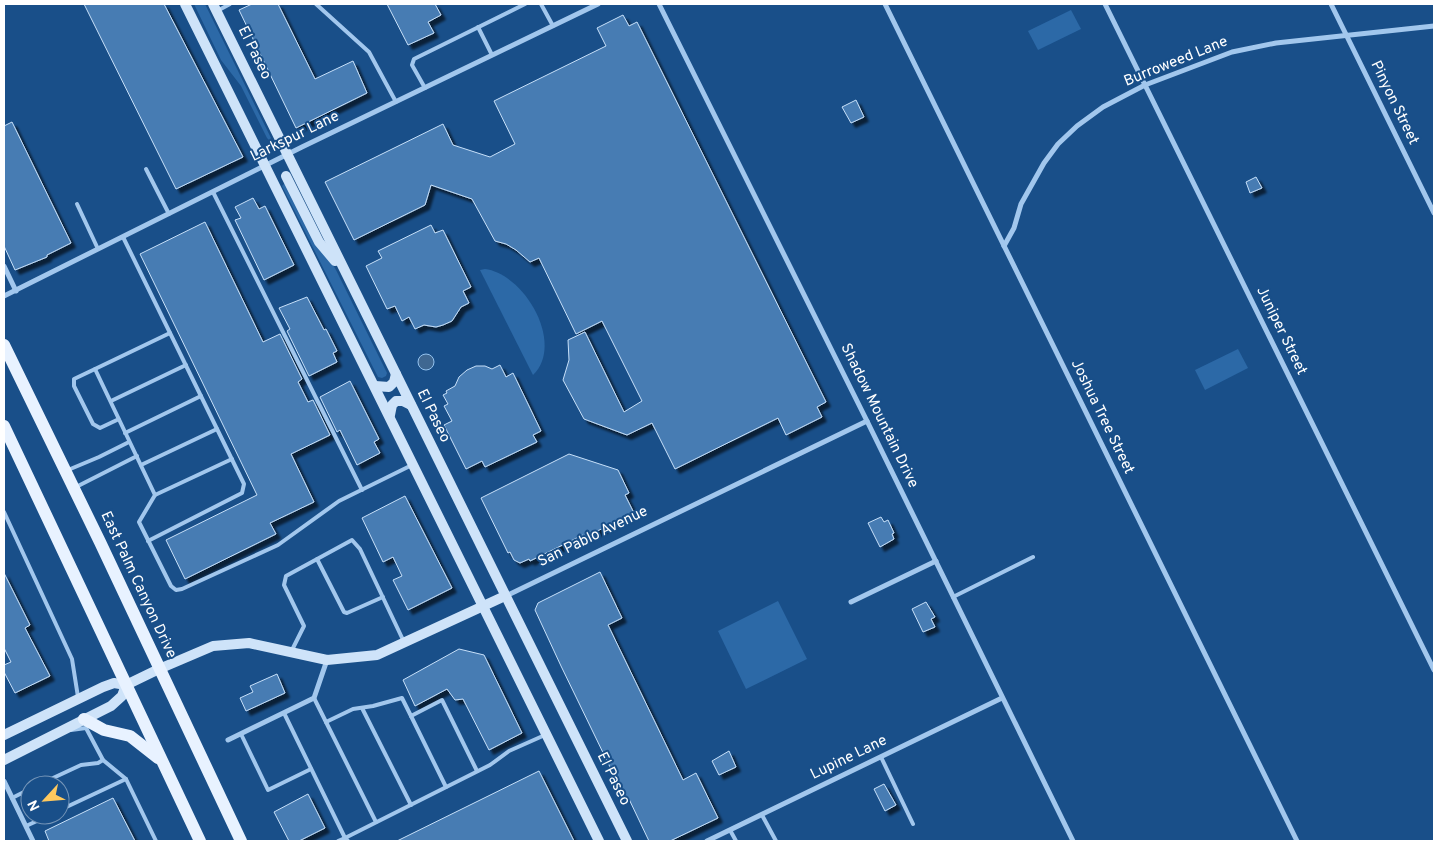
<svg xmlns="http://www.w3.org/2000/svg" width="1438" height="845" viewBox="0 0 1438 845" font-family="Overpass,sans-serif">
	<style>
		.green { fill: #2c69a7 }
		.water { fill: #3f6791; stroke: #94c3ef }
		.building { fill: #467bb3; stroke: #c7e0f9; filter: url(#shadow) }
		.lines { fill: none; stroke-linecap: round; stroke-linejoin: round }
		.lane { stroke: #a2c7ed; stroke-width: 4 }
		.street { stroke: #a2c7ed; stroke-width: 5 }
		.secondary { stroke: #cee3f9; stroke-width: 10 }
		.primary { stroke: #e8f2ff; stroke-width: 12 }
		.labels { text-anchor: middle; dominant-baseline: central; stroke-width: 4; stroke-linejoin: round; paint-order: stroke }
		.street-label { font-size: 15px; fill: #fff; stroke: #194f89 }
	</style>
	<defs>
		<filter id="shadow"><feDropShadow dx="4.5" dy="4.5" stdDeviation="1" flood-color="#0009"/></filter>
	</defs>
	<rect width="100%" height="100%" fill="#194f89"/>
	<g class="green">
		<polygon points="194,4 205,4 271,138 271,142 267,138 241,86 221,60"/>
		<polygon points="1071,10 1081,29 1038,50 1028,31"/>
		<polygon points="285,183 336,270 387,373 386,376 382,378 378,377 282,186"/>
		<path d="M485,269C525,274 565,344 533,375L480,270Z"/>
		<polygon points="1238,349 1248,368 1205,390 1195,370"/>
		<polygon points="778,601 807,659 746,689 718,631"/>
	</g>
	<circle class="water" cx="426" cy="362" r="8"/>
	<g class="building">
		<polygon points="84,4 164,4 243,157 176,189"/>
		<polygon points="252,4 278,4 315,79 353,61 367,93 296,128 239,10"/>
		<polygon points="387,4 435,4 441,15 428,22 434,33 408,45"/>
		<polygon points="623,15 629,26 637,22 826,402 817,407 822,417 786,435 778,418 675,469 652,423 627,435 584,419 563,380 569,360 568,340 585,332 624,412 642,401 602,321 576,334 539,258 530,262 516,250 506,244 495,241 472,199 431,185 425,205 354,240 325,182 443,124 453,145 490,157 515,144 494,101 606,46 597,28"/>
		<polygon points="856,100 864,117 851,123 842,107"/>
		<polygon points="12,122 71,243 47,255 47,257 15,270 4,246 4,126"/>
		<polygon points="1256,177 1262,188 1250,193 1246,182"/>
		<polygon points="253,198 259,209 265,206 294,265 264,280 235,220 241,218 235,207"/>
		<polygon points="205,222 263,342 280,334 302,379 298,382 308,402 313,400 330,435 291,454 314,502 270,523 276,534 185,579 166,540 257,495 140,254"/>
		<polygon points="431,225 435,233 443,230 471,287 463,291 469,303 461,307 452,321 443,325 436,327 424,325 415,329 409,317 402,321 395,306 387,309 366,266 382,258 378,251"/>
		<polygon points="307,297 324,330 326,329 337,351 333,353 337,362 309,376 287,331 290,329 279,308"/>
		<polygon points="500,365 506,377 513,373 541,431 533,435 537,442 485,467 482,461 466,469 444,425 452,421 444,406 448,404 443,395 447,393 446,391 455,386 459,377 467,370 476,366 485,366 492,369"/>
		<polygon points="350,381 379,439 374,442 380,453 357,465 340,430 337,432 320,397"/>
		<polygon points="569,454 618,470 629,493 625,495 634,513 585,537 583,535 530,561 529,559 520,563 514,560 510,552 508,553 481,498"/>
		<polygon points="405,496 452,588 408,610 393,580 402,576 393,557 383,562 362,518"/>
		<polygon points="881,517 884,522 888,520 894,533 892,534 894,539 880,547 868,523"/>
		<polygon points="600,572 622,618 608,625 683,780 696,773 718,818 670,841 649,841 628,797 625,798 561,666 535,610 538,603"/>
		<polygon points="4,573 30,625 25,628 50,676 15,693 4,672 4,665 11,662 4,648"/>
		<polygon points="926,602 935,617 931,619 935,627 923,632 912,609"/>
		<polygon points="459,649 484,655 522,733 489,750 463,699 455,700 447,689 415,706 403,680"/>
		<polygon points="277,674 285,693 246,711 240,698 253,692 250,686"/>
		<polygon points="729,751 736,767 719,775 712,761"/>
		<polygon points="539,771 574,841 397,841"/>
		<polygon points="884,784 896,805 885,811 874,789"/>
		<polygon points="308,794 325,828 299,841 289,841 274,812"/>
		<polygon points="113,798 135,841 49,841 45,831"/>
	</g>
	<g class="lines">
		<g class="lane">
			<polyline points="316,4 369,52 396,102"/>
			<polyline points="541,4 553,26"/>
			<polyline points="217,11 230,4"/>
			<polyline points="478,27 492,55"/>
			<polyline points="425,88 412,65 414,59 525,4"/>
			<polyline points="146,169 169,214"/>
			<polyline points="213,192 362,490"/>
			<polyline points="77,204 98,249"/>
			<polyline points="123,237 244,484 242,493 148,541"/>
			<polyline points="95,369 170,333"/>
			<polyline points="111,401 186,365"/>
			<polyline points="119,419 100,428 93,424 74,386 74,379 95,369 155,495"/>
			<polyline points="125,433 201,396"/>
			<polyline points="232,459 155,495 139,522 171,586 176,590 182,589 278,545 339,501 412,465"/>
			<polyline points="141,465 217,429"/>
			<polyline points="68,470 99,457 129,442"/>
			<polyline points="76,487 137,456"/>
			<polyline points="4,512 72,659 78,697"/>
			<polyline points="317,559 344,612 347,613 383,597"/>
			<polyline points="953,597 1033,557"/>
			<polyline points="292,650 304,626 284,585 286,576 352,540 360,549 404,642"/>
			<polyline points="314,698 326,722 353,709 373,706 402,698 411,716 442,700 477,771"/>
			<polyline points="362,708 411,805"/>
			<polyline points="284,713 345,838 490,765 509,751 545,735"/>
			<polyline points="411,716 446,787"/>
			<polyline points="326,722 376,822"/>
			<polyline points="71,730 86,728 103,760 126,779 156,841"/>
			<polyline points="241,734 268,790 311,769"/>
			<polyline points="881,757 913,824"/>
			<polyline points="38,785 81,765 98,763 103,760"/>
			<polyline points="12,798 30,789"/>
			<polyline points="60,810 126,779"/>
			<polyline points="762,815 776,841"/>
			<polyline points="26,826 50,815"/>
			<polyline points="730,830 736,841"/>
			<polyline points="338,841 345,838 348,841"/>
		</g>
		<g class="street">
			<polyline points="659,4 867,421 1073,841"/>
			<polyline points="885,4 1297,841"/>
			<polyline points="1105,4 1434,670"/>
			<polyline points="1331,4 1434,213"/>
			<polyline points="1004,246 1014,228 1021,204 1044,163 1058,144 1077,126 1103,107 1145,85 1232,52 1276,43 1434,26"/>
			<polyline points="4,266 16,291"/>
			<polyline points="4,296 302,147 598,4"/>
			<polyline points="506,596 867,421"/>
			<polyline points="851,602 936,561"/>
			<polyline points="228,740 314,698 327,660"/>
			<polyline points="4,781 33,841"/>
			<polyline points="707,841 1002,698"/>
		</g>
		<g class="secondary">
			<polyline points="185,4 599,841"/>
			<polyline points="213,4 627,841"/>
			<polyline points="286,176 319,242 335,261"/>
			<polyline points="375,386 389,387 394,382 396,374"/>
			<polyline points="390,415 392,405 396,401 403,401 411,405"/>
			<polyline points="4,735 103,687 114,683 126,685 159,669 213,646 249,643 327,660 377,655 505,596"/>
			<polyline points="4,760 111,706 122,696 126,685"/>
		</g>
		<g class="primary">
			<polyline points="4,345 100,542 241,841"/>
			<polyline points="4,426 200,841"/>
			<polyline points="84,719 104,730 130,736 158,758"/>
		</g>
	</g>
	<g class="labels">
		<g class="street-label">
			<text transform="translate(254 53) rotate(64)">El Paseo</text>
			<text transform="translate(1176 62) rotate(-22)">Burroweed Lane</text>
			<text transform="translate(1394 103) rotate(64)">Pinyon Street</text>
			<text transform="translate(295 137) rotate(-26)">Larkspur Lane</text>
			<text transform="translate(1281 331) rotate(64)">Juniper Street</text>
			<text transform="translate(433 416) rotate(64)">El Paseo</text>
			<text transform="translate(879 416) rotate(64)">Shadow Mountain Drive</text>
			<text transform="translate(1102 417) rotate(64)">Joshua Tree Street</text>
			<text transform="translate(593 537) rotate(-26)">San Pablo Avenue</text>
			<text transform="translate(138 585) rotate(65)">East Palm Canyon Drive</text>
			<text transform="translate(849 758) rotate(-26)">Lupine Lane</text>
			<text transform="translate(613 779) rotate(64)">El Paseo</text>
		</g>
	</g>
	<rect width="1438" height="845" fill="none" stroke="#ffffff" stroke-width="10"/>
	<g transform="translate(45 800) rotate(244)"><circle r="24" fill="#194f89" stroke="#7595b8"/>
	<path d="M0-4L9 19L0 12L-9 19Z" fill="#ffc95e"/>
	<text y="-8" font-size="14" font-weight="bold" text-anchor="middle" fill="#ffffff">N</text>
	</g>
</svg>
